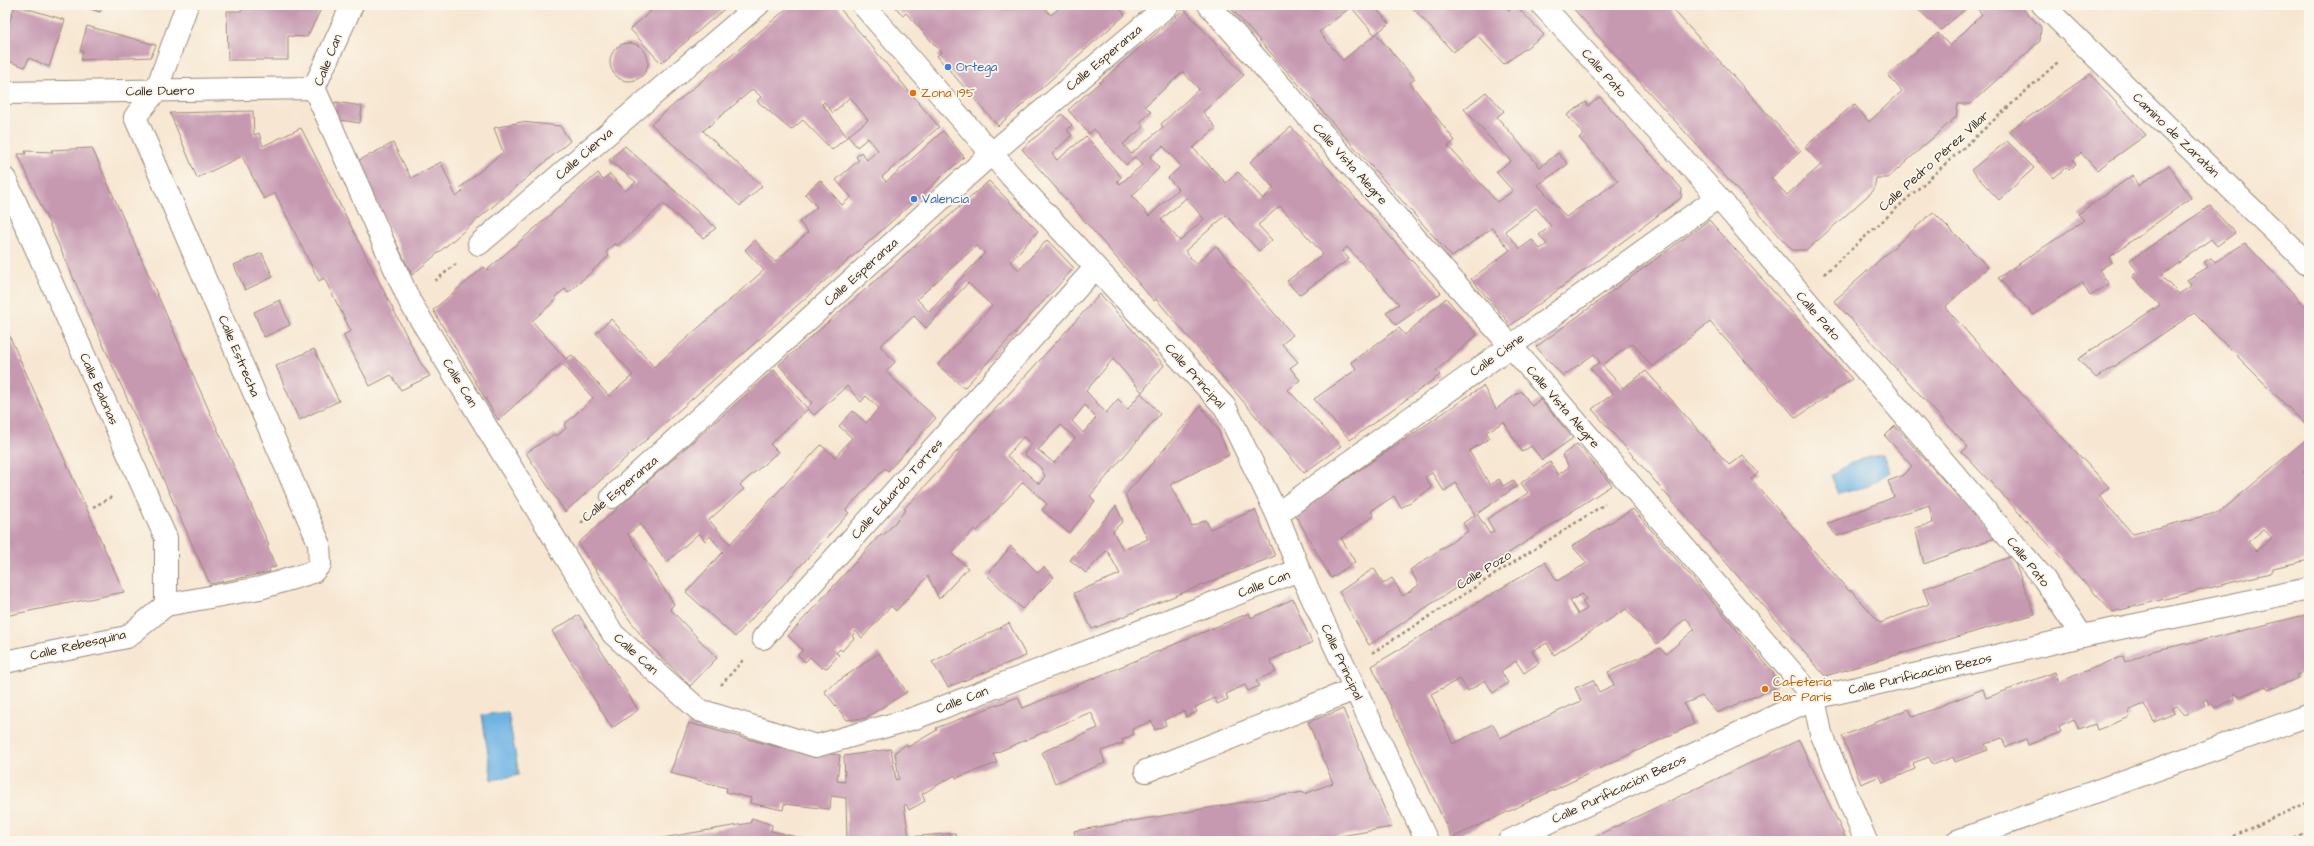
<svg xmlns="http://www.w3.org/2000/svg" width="2314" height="846" viewBox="0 0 2314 846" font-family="'Architects Daughter',sans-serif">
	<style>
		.water { fill: #6cb3e3; stroke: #546e80 }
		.building { fill: #c699b1; fill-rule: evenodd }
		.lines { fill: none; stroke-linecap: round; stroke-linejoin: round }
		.minor-casing { stroke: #998878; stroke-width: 24 }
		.path { stroke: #998878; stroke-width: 2.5; stroke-dasharray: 3 3; stroke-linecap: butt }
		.minor { stroke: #fff; stroke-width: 22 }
		.shop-dot { fill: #3f7fe0; stroke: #fbf7ec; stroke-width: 1.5 }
		.food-dot { fill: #e8710a; stroke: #fbf7ec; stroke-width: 1.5 }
		.labels { text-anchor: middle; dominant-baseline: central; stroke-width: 3.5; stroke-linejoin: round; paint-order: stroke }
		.street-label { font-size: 13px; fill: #3b2a1e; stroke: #fbf7ec }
		.shop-label { font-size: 13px; fill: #366cbe; stroke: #fbf7ec; text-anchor: start }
		.food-label { font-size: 13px; fill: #c56008; stroke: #fbf7ec; text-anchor: start }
	</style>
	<rect width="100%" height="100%" fill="#fbf7ec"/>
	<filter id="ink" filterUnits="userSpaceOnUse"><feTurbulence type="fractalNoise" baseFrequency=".025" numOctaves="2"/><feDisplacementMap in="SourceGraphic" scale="8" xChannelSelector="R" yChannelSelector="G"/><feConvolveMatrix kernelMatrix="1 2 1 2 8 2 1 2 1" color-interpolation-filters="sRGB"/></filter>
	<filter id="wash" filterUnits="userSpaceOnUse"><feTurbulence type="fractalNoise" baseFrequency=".012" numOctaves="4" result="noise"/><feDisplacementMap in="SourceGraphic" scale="16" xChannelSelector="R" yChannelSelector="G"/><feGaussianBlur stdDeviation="0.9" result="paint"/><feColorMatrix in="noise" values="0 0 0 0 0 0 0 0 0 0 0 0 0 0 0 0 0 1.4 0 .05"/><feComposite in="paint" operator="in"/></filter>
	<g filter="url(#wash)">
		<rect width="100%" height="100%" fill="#f7e7d2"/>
		<g class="water">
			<path d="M1883,455L1890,472L1868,486L1839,494L1831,475C1847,463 1863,457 1883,455Z"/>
			<polygon points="508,712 519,775 492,780 482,715"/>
		</g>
		<g id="blocks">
			<g class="building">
				<polygon points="15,5 65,20 49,67 29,58 25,67 5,60 5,36"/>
				<polygon points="78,5 103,5 100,12"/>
				<polygon points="242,5 323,5 307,37 288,36 288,60 228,60 227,11 242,11"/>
				<polygon points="658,5 729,5 661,63 630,29"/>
				<polygon points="791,5 837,5 939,127 882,177 886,182 943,131 964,157 565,512 526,453 555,434 557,436 566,428 564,425 593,398 562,363 498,420 433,310 484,267 487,270 598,173 603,180 610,174 625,191 636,182 609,160 625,146 716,228 703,238 663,204 617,246 615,243 606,252 609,256 568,293 565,289 555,297 557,299 532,321 566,359 572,355 609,396 633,375 596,333 611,319 654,367 764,270 745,250 755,240 775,262 808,232 799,222 817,207 805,194 820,180 842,205 851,197 836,180 859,160 856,157 861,152 867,160 878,150 868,138 857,147 848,136 868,120 850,97 833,113 824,102 822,104 847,137 832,150 803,120 791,130 757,101 761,97 753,89 703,131 762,186 740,206 651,124"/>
				<polygon points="894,5 984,5 989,10 996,5 1042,5 1051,15 1063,5 1117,5 1125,15 998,126 937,56 941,52 906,13 903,16"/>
				<path d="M1228,5H1373L1389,23L1375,35L1351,7L1319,32L1343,60L1376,34L1415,79L1410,83L1455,141L1448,146L1497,202L1513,191L1496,172L1511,161L1464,109L1486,92L1504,111L1497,117L1540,167L1558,153L1568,164L1538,185L1566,217L1618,181L1579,138L1584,135L1567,115L1586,102L1588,106L1600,97L1682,189L1681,198L1511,325L1471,279L1510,250L1492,228L1452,257ZM1536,208L1551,226L1539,235L1547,244L1540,249L1532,240L1520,249L1505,231Z"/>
				<polygon points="1410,5 1504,5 1509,11 1516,6 1544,35 1504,64 1477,35 1453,52"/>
				<polygon points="1570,5 1669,5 1801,151 1771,178 1787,195 1821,165 1805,147 1854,104 1869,122 1902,91 1888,75 1938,33 1950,46 1982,14 1974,5 2019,5 2041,27 2040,41 1970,104 1958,104 1956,117 1888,178 1876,178 1874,190 1807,250 1792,250"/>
				<polygon points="1913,5 1970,5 1941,30"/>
				<path d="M1184,9L1244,75L1203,112L1216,128L1193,148L1226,183L1238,172L1263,199L1274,188L1250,162L1291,127L1441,293L1396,325L1386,312L1399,304L1347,247L1342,251L1349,259L1299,295L1287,281L1323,254L1280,206L1258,225L1272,240L1259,251L1226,215L1185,251L1196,264L1216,246L1293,335L1282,344L1298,362L1290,368L1300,380L1288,390L1341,446L1304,473L1156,299L1154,301L1022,149L1062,114L1072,125L1067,130L1072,135L1052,154L1057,160L1086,136L1121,177L1117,181L1120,184L1142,165L1135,157L1126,165L1094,129L1089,134L1068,110ZM1183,72L1199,89L1161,124L1163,127L1131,154L1123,144L1144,127L1140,122L1151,112L1145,106ZM1163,146L1181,166L1168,178L1178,189L1149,216L1132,196L1159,168L1150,157ZM1186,198L1204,219L1180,241L1161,220Z"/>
				<polygon points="87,26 156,45 151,57 81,60 83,51 80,51"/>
				<circle cx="629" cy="62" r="19"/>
				<polygon points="2090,74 2146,135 2097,170 2081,153 2073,160 2076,164 2069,170 2066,167 2054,178 2009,131"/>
				<polygon points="335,102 362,106 360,123 333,119"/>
				<polygon points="253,111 254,135 259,133 263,146 301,128 420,362 430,376 401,390 391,375 370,386 343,335 351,331 324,278 319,281 275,193 264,199 242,156 197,178 170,113"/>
				<polygon points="521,122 560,126 570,141 412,275 356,162 393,143 411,178 441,162 456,197 463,191 460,188 503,152 494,128"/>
				<polygon points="2007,141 2034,168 1999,200 1971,170"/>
				<polygon points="92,148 269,545 267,546 276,567 269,568 270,572 210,584 18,154 26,154 25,151 53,152 51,150"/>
				<polygon points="2169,165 2191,198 2109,257 2112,262 2099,270 2109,284 2090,296 2082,282 2034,315 1998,278 2084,220 2078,214 2133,175 2138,186"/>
				<path d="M989,181L1038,231L1010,262L1019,270L1047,240L1074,268L964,388L938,365L992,306L968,283L926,328L914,316L880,346L895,362L886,372L936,418L888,471L885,468L846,510L849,513L735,637L686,592L723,552L710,536L705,541L699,533L667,562L640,524L628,534L674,604L670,609L717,658L690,686L643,638L621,608L578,543L774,370L807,408L812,403L779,365ZM976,246L985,253L929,312L917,299ZM847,386L861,402L866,396L879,408L866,423L853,411L839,426L852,438L835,457L821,445L730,544L709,520L744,489L740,485L778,452L770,444L808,409L814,415Z"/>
				<polygon points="2210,206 2235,233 2217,246 2211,239 2161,276 2179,294 2191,286 2187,280 2208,267 2204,262 2211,258 2215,262 2245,243 2309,310 2309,428 2194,313 2096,378 2078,359 2160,305 2132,276 2138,272 2130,260"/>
				<path d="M1933,212L1988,267L1945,307L2028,401L2109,487L2099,496L2133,534L2220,512L2309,437V467L2303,472L2309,479V491L2307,493L2309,495V560L2273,568L2270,573L2112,612L1962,452L1968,447L1834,301ZM2264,529L2272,538L2256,551L2248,542Z"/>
				<polygon points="1709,220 1852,379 1796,418 1710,322 1652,367 1633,343 1602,365 1623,388 1646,371 1729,465 1743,455 1758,473 1751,479 1849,591 1852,591 1880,623 1929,604 1923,589 2012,556 2035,614 1825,676 1592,409 1613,394 1590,368 1600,362 1594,354 1563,376 1536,347"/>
				<polygon points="262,253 273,277 245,290 234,265"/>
				<path d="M1100,294L1164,365L1142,392L1113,359L1086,391L1106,413L1118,399L1128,409L1141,393L1160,414L1090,496L1095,501L1069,533L1042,510L1047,504L1023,482L977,531L974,529L952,554L968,568L939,599L928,576L896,611L891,606L862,638L856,631L852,636L854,638L842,651L840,649L836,653L839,655L827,668L824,667L822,668L810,657L805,662L798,655L803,650L788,636L881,534L883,536L906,510L904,509L927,484ZM1085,405L1096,418L1083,433L1072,421ZM1061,425L1075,438L1054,463L1038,450ZM1023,437L1032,444L1024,454L1040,467L1045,476L1039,484L1007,456Z"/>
				<polygon points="1446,298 1477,335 1436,371 1440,375 1350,440 1314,399 1357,369 1351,362 1399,328 1405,335"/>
				<polygon points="280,300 290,325 264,337 254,312"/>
				<polygon points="5,326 124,592 5,616"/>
				<polygon points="314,349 339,401 299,420 276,366"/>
				<polygon points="1483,386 1496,409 1521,391 1532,406 1540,399 1573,438 1542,460 1531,446 1522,452 1504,422 1486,432 1490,438 1469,451 1490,485 1499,479 1503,486 1513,480 1517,486 1477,514 1490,534 1494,531 1487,519 1528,493 1521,483 1550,462 1558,475 1569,467 1562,455 1577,444 1612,485 1369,645 1339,592 1374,568 1383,584 1392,578 1403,596 1419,585 1410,570 1468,531 1463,523 1475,515 1456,483 1444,491 1432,473 1425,477 1432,488 1401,508 1394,496 1371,511 1374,516 1341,538 1355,562 1331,578 1295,514"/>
				<polygon points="1201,406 1218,430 1229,455 1170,485 1192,526 1206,520 1210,529 1255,510 1275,556 1092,629 1074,593 1120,574 1107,550 1086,573 1070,560 1116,506 1123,521 1113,531 1123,550 1148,539 1125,495"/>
				<polygon points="1895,426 1995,538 1924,564 1915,528 1933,523 1929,505 1837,536 1827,524 1894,497 1888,481 1902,476 1912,466 1885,436"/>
				<path d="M1633,509L1772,671L1777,682L1774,688L1717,713L1702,696L1684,704L1694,724L1452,838L1372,666L1545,562L1557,581L1587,563L1572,546ZM1582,594L1586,599L1582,601L1587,609L1578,614L1570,601ZM1626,609L1657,644L1686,618L1695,629L1666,654L1660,648L1608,672L1614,685L1599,692L1593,680L1575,688L1581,701L1500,738L1493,724L1453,744L1431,694L1460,679L1468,691L1485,680L1493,693L1508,683L1501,671L1516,661L1524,673L1539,663L1532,651L1547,643L1554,655Z"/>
				<polygon points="1011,546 1038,573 1044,567 1054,577 1022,609 987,575"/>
				<polygon points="1293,599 1312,643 1270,660 1276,672 1256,680 1259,686 1248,691 1245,685 1226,694 1228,699 1217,704 1215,698 1195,707 1197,712 1186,717 1184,711 1164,720 1166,725 1155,730 1152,721 1132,729 1134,734 1122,740 1123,743 1101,751 1105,763 1055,783 1042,752 1098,728 1091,712 993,754 997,763 956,778 955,775 922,794 925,801 909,810 906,804 904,805 909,837 955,833 957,841 847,841 846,798 831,796 830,809 784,804 783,810 750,803 751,798 726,792 727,788 670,773 689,723 788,750 840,755 837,781 845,782 844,756 891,749 896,780 899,779 895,752 907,744 908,747 937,730 936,728 1018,697 1023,708 1249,613 1251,618"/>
				<polygon points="2309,614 2309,670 2296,675 2298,678 2268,690 2266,686 2239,697 2236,693 2233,694 2235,699 2215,708 2212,703 2209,705 2207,699 2203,701 2205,706 2185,715 2177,706 2172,708 2175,713 2154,722 2144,704 2128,711 2130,717 2097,730 2095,724 2079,730 2074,719 2059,726 2061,732 2028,745 2026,739 2006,747 2002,738 1985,744 1988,750 1955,762 1953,757 1933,765 1929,757 1913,763 1915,769 1883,783 1880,776 1861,784 1842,736 1909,709 1913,717 1983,689 1986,698 2055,672 2059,682 2123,656 2125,662 2152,651 2212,638"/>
				<polygon points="579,615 638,710 612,728 552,631"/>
				<polygon points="1009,623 1026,656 948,687 932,662"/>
				<polygon points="879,653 907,692 865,718 847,720 824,691"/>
				<polygon points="1343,709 1392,827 1312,841 1076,841 1074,831 1303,792 1304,794 1333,783 1308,722"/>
				<polygon points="1799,740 1847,841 1585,841"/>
				<polygon points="752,818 772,825 771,831 815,841 645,841 750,823"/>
			</g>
		</g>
	</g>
	<g filter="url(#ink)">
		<use href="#blocks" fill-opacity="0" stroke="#998878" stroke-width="1"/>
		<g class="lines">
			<g class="minor-casing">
				<g id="minor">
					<polyline points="352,5 314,88 410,302 613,634 699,710 816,746 915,718 1299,570"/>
					<polyline points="863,5 1011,176 1225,407 1277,514 1299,570 1427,841"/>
					<polyline points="1209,5 1510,345 1814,698 1821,733 1866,841"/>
					<polyline points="1542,5 1718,197 2044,579 2082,636"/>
					<polyline points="2043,5 2309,265"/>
					<polyline points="5,93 314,88"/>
					<polyline points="5,179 166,538 166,605"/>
					<polyline points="479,244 758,5"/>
					<polyline points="612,497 991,154 1168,5"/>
					<polyline points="1277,514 1718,197"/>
					<polyline points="763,638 1095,268"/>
					<polyline points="5,662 127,637 166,605 260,588 313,572 320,564 319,543 135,117 156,91 187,5"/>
					<polyline points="1146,771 1355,689"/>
					<polyline points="1509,841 1814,698 2082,636 2309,589"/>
					<polyline points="1957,841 2309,715"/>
				</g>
			</g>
			<g class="path">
				<polyline points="1824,274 2058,62"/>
				<polyline points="435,281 456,264"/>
				<polyline points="93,507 114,496"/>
				<polyline points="581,523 589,516"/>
				<polyline points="1372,653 1605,504"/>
				<polyline points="721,685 743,660"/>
				<polyline points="2222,841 2309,802"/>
				<polyline points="2289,841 2309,832"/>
			</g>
			<use href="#minor" class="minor"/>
		</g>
	</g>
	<g class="shop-dot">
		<circle cx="948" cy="67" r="4"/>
		<circle cx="914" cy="199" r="4"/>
	</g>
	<g class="food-dot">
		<circle cx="913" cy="93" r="4"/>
		<circle cx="1765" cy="689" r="4"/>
	</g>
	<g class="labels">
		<g class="street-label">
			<text transform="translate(1104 58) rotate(-40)">Calle Esperanza</text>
			<text transform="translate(328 60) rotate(-68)">Calle Can</text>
			<text transform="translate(1604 73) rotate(48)">Calle Pato</text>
			<text transform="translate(160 91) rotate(-1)">Calle Duero</text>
			<text transform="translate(2176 135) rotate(44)">Camino de Zaratán</text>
			<text transform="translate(584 154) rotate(-41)">Calle Cierva</text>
			<text transform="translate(1934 161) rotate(-42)">Calle Pedro Pérez Villar</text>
			<text transform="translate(1350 164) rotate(48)">Calle Vista Alegre</text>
			<text transform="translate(861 272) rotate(-42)">Calle Esperanza</text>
			<text transform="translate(1818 316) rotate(49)">Calle Pato</text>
			<text transform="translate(1497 355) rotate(-36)">Calle Cisne</text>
			<text transform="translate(239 356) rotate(67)">Calle Estrecha</text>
			<text transform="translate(1195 376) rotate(48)">Calle Principal</text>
			<text transform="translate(460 383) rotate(58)">Calle Can</text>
			<text transform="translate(99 389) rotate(66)">Calle Balonas</text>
			<text transform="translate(1563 407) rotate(49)">Calle Vista Alegre</text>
			<text transform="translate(620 489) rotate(-40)">Calle Esperanza</text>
			<text transform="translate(897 489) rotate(-48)">Calle Eduardo Torres</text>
			<text transform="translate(2028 562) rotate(51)">Calle Pato</text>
			<text transform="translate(1484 570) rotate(-32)">Calle Pozo</text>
			<text transform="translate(1264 584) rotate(-21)">Calle Can</text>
			<text transform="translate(78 645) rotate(-13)">Calle Rebesquina</text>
			<text transform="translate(636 654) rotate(42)">Calle Can</text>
			<text transform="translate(1342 662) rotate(65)">Calle Principal</text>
			<text transform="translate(1920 674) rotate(-13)">Calle Purificación Bezos</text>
			<text transform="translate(962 700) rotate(-21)">Calle Can</text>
			<text transform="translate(1619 789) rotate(-25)">Calle Purificación Bezos</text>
		</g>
		<g class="shop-label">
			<text x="956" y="67">Ortega</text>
			<text x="922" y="199">Valencia</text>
		</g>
		<g class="food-label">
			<text x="921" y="93">Zona 195</text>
			<text x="1773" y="682">Cafetería<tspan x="1773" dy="15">Bar París</tspan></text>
		</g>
	</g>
	<rect width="2314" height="846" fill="none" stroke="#fbf7ec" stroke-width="20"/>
</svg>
